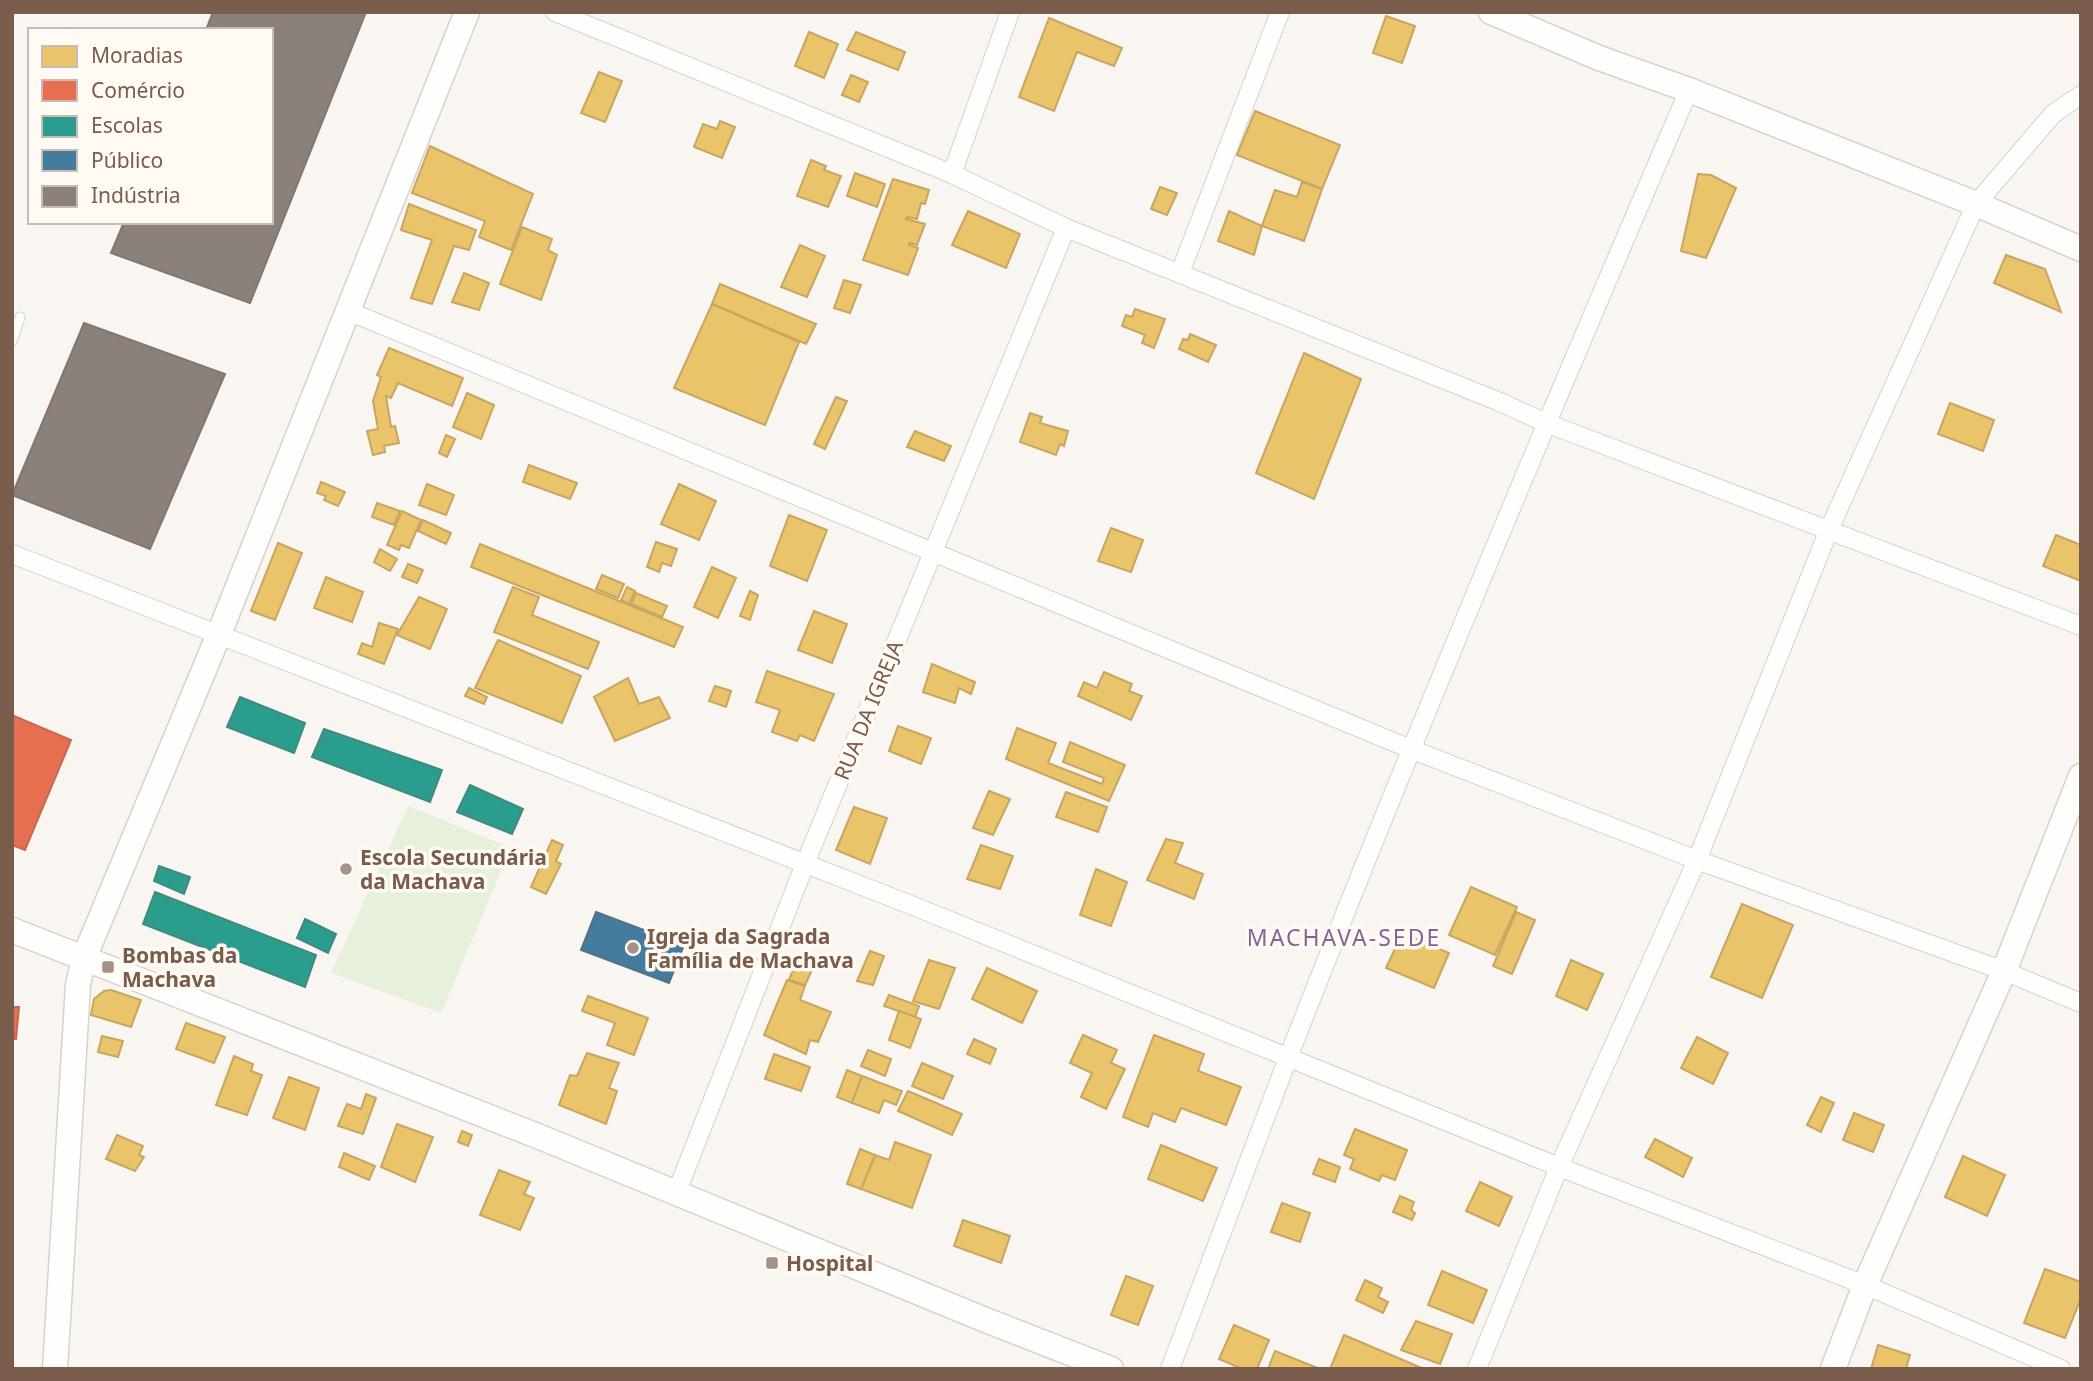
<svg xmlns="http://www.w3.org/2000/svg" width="2093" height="1381" viewBox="0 0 2093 1381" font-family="'Noto Sans',sans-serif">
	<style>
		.green { fill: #e7f0db }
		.homes { fill: #e9c46a; stroke: #c8a561; stroke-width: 2 }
		.shops { fill: #e76f51; stroke: #c66950; stroke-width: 2 }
		.schools { fill: #2a9d8f; stroke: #428a7b; stroke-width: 2 }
		.public { fill: #457b9d; stroke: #557285; stroke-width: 2 }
		.industry { fill: #8a817c; stroke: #85766e; stroke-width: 2 }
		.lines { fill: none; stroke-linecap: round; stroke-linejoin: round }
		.lane-casing { stroke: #d7d1cb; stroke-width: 11 }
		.street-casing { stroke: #d7d1cb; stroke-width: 20 }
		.secondary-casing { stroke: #d9d2cb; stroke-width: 27 }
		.lane { stroke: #fefefd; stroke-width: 9 }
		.street { stroke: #fefefd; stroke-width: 18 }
		.secondary { stroke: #fefefd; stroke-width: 24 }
		.poi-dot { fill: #a69286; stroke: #fffaf3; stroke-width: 2.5 }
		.labels { text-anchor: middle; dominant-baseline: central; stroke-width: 7; stroke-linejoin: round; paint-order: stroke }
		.street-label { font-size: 21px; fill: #7a5c4d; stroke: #fffaf3 }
		.poi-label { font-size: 21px; font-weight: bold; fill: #7a5c4d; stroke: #fffaf3; text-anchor: start }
		.neighbourhood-label { font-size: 23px; letter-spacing: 2px; fill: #846695; stroke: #fffaf3 }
	</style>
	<rect width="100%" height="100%" fill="#f9f5f0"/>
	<polygon class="green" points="408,806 511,848 441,1013 331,973"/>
	<g class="homes">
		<polygon points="1386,16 1415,26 1402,63 1373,53"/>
		<polygon points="1049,18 1122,48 1114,66 1077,52 1054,111 1019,97"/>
		<polygon points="809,32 838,44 824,78 795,66"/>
		<polygon points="856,32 905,52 898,70 847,50"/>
		<polygon points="599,72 622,81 605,122 581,113"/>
		<polygon points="851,75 868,82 859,102 842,95"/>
		<polygon points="1255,111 1340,145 1322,189 1237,155"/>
		<polygon points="720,121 735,127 722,158 694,147 703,124 717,129"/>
		<polygon points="430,146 533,194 511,250 479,237 485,221 412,193"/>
		<polygon points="811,160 826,166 824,170 841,176 828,207 797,196"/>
		<polygon points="855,173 885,184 877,207 847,196"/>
		<polygon points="1698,174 1711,175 1736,188 1706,258 1681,251"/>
		<polygon points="893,179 929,190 925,204 921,203 917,219 907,217 906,219 925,224 917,245 910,243 909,245 918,248 908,275 863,260"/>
		<polygon points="1302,182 1322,189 1304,241 1262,226 1275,190 1297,197"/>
		<polygon points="1160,187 1177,193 1167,215 1151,209"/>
		<polygon points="409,204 476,230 469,250 454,246 432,304 411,298 432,240 401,230"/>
		<polygon points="968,211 1020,234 1006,268 952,245"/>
		<polygon points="1229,211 1262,226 1254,255 1218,241"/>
		<polygon points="522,227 552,239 548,250 557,255 541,300 500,284"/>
		<polygon points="800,245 825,256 807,297 781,287"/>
		<polygon points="2006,255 2045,269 2061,312 1994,283"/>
		<polygon points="464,273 489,283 479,310 452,302"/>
		<polygon points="844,280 861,285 850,313 834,308"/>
		<polygon points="720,284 816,324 806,344 712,304"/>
		<polygon points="712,304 799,342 765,425 674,388"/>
		<polygon points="1135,309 1165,319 1154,348 1142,343 1145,335 1122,326 1126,315 1132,317"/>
		<polygon points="1190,334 1216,345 1208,362 1179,349 1183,339 1188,340"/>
		<polygon points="389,348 463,378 452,406 398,383 391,398 386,396 391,427 395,426 399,443 384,446 385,452 373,455 367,431 378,429 373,401 381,377 377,375"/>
		<polygon points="1304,353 1361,379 1314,499 1256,473"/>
		<polygon points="467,393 494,405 481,439 453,427"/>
		<polygon points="836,397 847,401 825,449 814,444"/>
		<polygon points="1950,403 1994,420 1983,451 1938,434"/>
		<polygon points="1030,413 1042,417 1040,423 1068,431 1064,446 1060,444 1056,455 1020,442"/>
		<polygon points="915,431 951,446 944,461 907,447"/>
		<polygon points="446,435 455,439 447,457 439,453"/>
		<polygon points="529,465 577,483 570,499 523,482"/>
		<polygon points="321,482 345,492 338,506 324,500 326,496 317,493"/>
		<polygon points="427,484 454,495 446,515 419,505"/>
		<polygon points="679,484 716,501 699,540 661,524"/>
		<polygon points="377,503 400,511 394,525 372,517"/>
		<polygon points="402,511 421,520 409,548 401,545 399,550 387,545"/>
		<polygon points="789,515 827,530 807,581 770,566"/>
		<polygon points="423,520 451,533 446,544 418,531"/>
		<polygon points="1111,528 1143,540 1131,572 1098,561"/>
		<polygon points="2056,535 2081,545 2081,581 2043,566"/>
		<polygon points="656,542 677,549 671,566 662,563 659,572 647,567"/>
		<polygon points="278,543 302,553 275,620 251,611"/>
		<polygon points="480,544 683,627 674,647 471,567"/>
		<polygon points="380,549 397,559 390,571 374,562"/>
		<polygon points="408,564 423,570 417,583 402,577"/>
		<polygon points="712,567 736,578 718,618 694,607"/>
		<polygon points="602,575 624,584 618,598 596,589"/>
		<polygon points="326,577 363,592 352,622 314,608"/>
		<polygon points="513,587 539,597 532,615 599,642 588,669 494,632"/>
		<polygon points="627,587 635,591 629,604 621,600"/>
		<polygon points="750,591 758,595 750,620 740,616"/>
		<polygon points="636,593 667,606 662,617 631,604"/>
		<polygon points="419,597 447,609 430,649 397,635"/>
		<polygon points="814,611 847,624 832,663 798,650"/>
		<polygon points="379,623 398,629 384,664 358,654 362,643 372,647"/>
		<polygon points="498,640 581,676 562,723 475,688"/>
		<polygon points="932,664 975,682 971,694 959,688 955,703 923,692"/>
		<polygon points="767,671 834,694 814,741 800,735 797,741 772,732 780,710 756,702"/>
		<polygon points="1104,672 1132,684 1129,691 1142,696 1131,720 1078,696 1084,682 1097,688"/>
		<polygon points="628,678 639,704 659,697 670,718 615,741 594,697"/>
		<polygon points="715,686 731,691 726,707 709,701"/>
		<polygon points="469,688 487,697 484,704 465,696"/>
		<polygon points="898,726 931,738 921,764 889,751"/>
		<polygon points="1017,728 1056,743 1048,763 1102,784 1104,778 1063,762 1070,742 1125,765 1109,801 1006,759"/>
		<polygon points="989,791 1010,799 993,835 973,828"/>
		<polygon points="1066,792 1107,807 1098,832 1056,817"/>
		<polygon points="854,807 887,818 870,864 836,850"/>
		<polygon points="1166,839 1183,843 1175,863 1203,874 1194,899 1147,880"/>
		<polygon points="552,840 563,845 556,861 561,864 546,894 531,887"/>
		<polygon points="981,845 1013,856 1000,889 967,879"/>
		<polygon points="1096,869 1127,882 1111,926 1080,915"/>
		<polygon points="1471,887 1517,907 1495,955 1449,935"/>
		<polygon points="1742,904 1793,925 1762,998 1711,977"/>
		<polygon points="1516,912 1535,920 1512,974 1493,966"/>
		<polygon points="1402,933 1449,953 1434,988 1386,968"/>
		<polygon points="870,951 884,956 873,985 857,981"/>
		<polygon points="929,960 955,968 939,1009 913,1001"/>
		<polygon points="1571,960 1603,974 1587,1010 1556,996"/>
		<polygon points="796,962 813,968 805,985 789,980"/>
		<polygon points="987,968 1037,991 1022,1023 972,999"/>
		<polygon points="787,980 805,986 800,1000 831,1012 818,1042 810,1040 806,1054 764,1035"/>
		<polygon points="111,990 141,1000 131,1027 91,1015 94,999 104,991"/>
		<polygon points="889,995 919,1006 915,1017 884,1006"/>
		<polygon points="588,996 648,1018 634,1055 607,1045 615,1023 582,1011"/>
		<polygon points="899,1011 921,1019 910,1048 889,1040"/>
		<polygon points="186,1023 225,1037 214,1063 176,1049"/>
		<polygon points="1083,1035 1117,1050 1111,1063 1125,1069 1106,1109 1081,1097 1092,1073 1070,1063"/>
		<polygon points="1154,1035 1204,1054 1198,1071 1241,1087 1226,1125 1181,1108 1175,1122 1153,1113 1148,1127 1123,1117"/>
		<polygon points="102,1036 123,1041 118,1057 98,1052"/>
		<polygon points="1697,1037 1728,1053 1713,1084 1681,1068"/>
		<polygon points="974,1039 996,1049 990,1064 967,1054"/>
		<polygon points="868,1050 891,1059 885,1076 861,1066"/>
		<polygon points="587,1053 619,1063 609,1088 617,1091 606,1124 559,1105 570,1075 577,1076"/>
		<polygon points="774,1054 810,1067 801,1091 765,1079"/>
		<polygon points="234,1056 253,1064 251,1071 262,1075 247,1115 216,1105"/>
		<polygon points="922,1063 953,1076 943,1099 912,1086"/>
		<polygon points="847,1070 862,1076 852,1103 837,1097"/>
		<polygon points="862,1076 902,1091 896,1105 884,1100 879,1113 852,1103"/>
		<polygon points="289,1077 319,1088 305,1130 273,1118"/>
		<polygon points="908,1091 962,1114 952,1135 898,1111"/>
		<polygon points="366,1094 376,1098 363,1134 338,1126 347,1104 361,1109"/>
		<polygon points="1821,1097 1834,1103 1821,1132 1807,1125"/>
		<polygon points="1854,1113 1884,1125 1873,1152 1843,1140"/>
		<polygon points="397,1124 433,1137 415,1182 381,1167"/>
		<polygon points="1355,1129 1407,1150 1395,1180 1382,1175 1379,1181 1350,1169 1354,1159 1344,1155"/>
		<polygon points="462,1131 472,1135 468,1146 458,1142"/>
		<polygon points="117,1135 143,1146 139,1155 144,1157 135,1171 106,1159"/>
		<polygon points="1655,1139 1692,1158 1683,1177 1645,1157"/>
		<polygon points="895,1142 931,1155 912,1208 861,1189 875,1155 889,1160"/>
		<polygon points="1161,1145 1217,1168 1203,1201 1148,1179"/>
		<polygon points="860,1149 875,1155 861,1189 847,1184"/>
		<polygon points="344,1153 375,1166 369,1180 339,1167"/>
		<polygon points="1963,1156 2005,1175 1987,1216 1945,1197"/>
		<polygon points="1319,1159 1340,1167 1335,1182 1313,1174"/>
		<polygon points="499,1170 530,1182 524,1194 534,1198 520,1230 480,1215"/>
		<polygon points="1480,1182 1512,1197 1499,1226 1466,1211"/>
		<polygon points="1400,1196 1414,1202 1411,1210 1415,1213 1412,1220 1393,1212"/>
		<polygon points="1282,1203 1310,1213 1300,1242 1271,1232"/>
		<polygon points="963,1220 1010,1236 1001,1263 954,1246"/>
		<polygon points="2045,1269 2081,1282 2081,1298 2065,1338 2024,1323"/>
		<polygon points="1442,1271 1487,1290 1473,1323 1428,1305"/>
		<polygon points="1126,1276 1153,1286 1138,1325 1111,1315"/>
		<polygon points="1365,1280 1382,1288 1378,1297 1388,1302 1383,1313 1356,1300"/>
		<polygon points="1416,1321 1452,1334 1440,1364 1401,1350"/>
		<polygon points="1234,1325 1269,1340 1257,1369 1242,1369 1219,1359"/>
		<polygon points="1344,1335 1424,1369 1330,1369"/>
		<polygon points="1878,1345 1910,1355 1906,1369 1871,1369"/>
		<polygon points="1275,1351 1320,1369 1268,1369"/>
	</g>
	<g class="shops">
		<polygon points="14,716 71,740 25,850 12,845 12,720"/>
		<polygon points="12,1007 19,1007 16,1039 12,1039"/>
	</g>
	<g class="schools">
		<polygon points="240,697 305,723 294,753 227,727"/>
		<polygon points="324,729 442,770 430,802 312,757"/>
		<polygon points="470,785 523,809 512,834 457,812"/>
		<polygon points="159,866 190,877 184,894 154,881"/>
		<polygon points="155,892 316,955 305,987 143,924"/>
		<polygon points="305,919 336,934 328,953 297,938"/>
	</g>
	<polygon class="public" points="596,912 684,945 669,983 581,950"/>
	<g class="industry">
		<polygon points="213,12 366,12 250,303 111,253 124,222 271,222 271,30 206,30"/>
		<polygon points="84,323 225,374 150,549 12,495"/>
	</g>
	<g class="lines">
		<g class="lane-casing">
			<polyline id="lane" points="12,341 20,317"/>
		</g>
		<g class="street-casing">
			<g id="street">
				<polyline points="555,12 952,174 1066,228 1500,402 1546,423 2081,626"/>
				<polyline points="952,174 1010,12"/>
				<polyline points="1180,273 1280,12"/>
				<polyline points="348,311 1413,750 1697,860 2004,971 2081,1003"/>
				<polyline points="12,554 911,905 1559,1167 1865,1285 2061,1369"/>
				<polyline points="676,1194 805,864 1066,228"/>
				<path d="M1170,1369C1209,1265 1248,1161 1288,1058C1415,732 1551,410 1689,90"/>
				<polyline points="1477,1369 1559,1167 1697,860 1828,532 1976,204 2053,114 2081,95"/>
			</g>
		</g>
		<g class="secondary-casing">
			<g id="secondary">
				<polyline points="1491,12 1599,58 1689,90 1976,204 2081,249"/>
				<polyline points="12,930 540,1137 983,1319 1111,1369"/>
				<polyline points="55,1369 78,985 84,958 219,634 467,12"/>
				<polyline points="1833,1369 1865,1285 2004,971 2081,776"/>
			</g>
		</g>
		<use href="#lane" class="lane"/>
		<use href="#street" class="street"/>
		<use href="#secondary" class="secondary"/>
	</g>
	<g class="poi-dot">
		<circle cx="346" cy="869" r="7"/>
		<circle cx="633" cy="948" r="7"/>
		<rect x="101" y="960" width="14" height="14" rx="3.5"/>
		<rect x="765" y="1256" width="14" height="14" rx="3.5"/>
	</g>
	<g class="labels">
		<g class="street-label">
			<text transform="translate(868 710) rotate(-68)">RUA DA IGREJA</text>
		</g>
		<g class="poi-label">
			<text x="360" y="857">Escola Secundária<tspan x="360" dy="24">da Machava</tspan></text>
			<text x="647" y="936">Igreja da Sagrada<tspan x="647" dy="24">Família de Machava</tspan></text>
			<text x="122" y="955">Bombas da<tspan x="122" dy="24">Machava</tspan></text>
			<text x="786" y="1263">Hospital</text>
		</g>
		<g class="neighbourhood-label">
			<text x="1344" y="937">MACHAVA-SEDE</text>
		</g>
	</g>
	<rect width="2093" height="1381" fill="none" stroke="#7a5c4d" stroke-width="28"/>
	<rect x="28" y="28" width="245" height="196" fill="#fffaf3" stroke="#cabbb1" stroke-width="2"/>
	<rect x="42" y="46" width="35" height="21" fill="#e9c46a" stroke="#cabbb1" stroke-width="2"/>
	<text x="91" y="63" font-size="21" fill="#7a5c4d">Moradias</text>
	<rect x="42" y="80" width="35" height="21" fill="#e76f51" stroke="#cabbb1" stroke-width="2"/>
	<text x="91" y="98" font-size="21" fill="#7a5c4d">Comércio</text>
	<rect x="42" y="116" width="35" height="21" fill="#2a9d8f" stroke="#cabbb1" stroke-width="2"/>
	<text x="91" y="133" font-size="21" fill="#7a5c4d">Escolas</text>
	<rect x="42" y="150" width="35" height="21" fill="#457b9d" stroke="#cabbb1" stroke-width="2"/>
	<text x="91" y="168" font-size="21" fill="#7a5c4d">Público</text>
	<rect x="42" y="186" width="35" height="21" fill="#8a817c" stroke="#cabbb1" stroke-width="2"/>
	<text x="91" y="203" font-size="21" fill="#7a5c4d">Indústria</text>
</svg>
